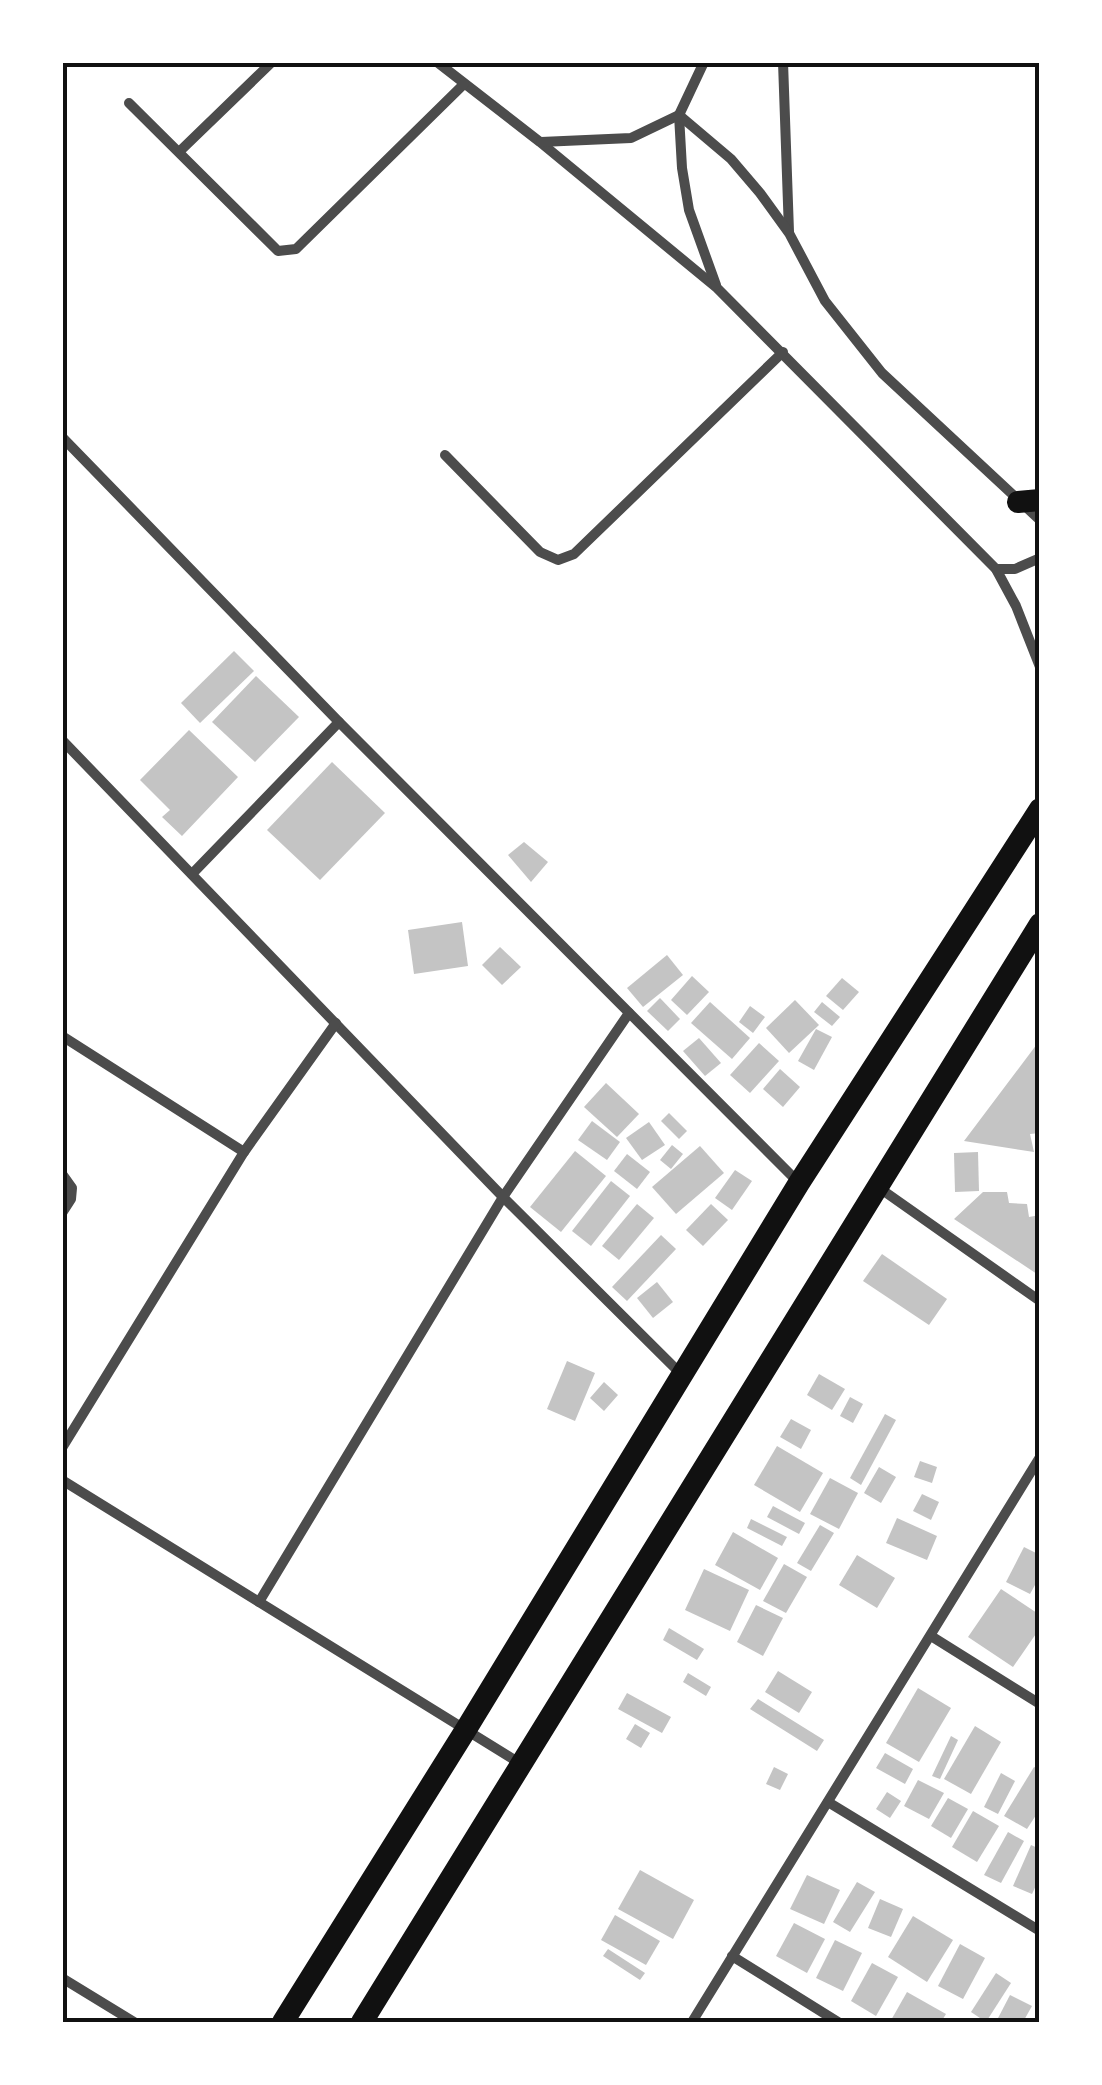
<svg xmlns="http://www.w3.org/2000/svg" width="1102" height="2085" viewBox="0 0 1102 2085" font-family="'Exo 2',sans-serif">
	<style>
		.building { fill: #c4c4c4 }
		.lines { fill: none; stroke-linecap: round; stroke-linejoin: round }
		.minor { stroke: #4c4c4c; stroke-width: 10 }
		.primary { stroke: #111; stroke-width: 22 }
		.neatline { fill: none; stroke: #111; stroke-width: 4 }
	</style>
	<rect width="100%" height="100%" fill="#fff"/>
	<g class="building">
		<polygon points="234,651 254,671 200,723 181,703"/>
		<polygon points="256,676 299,717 255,762 212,722"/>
		<polygon points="189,730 238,777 182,836 162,817 170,810 140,780"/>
		<polygon points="332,762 385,813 320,880 267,830"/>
		<polygon points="524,842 548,862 531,882 508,855"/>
		<polygon points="462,922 468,966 414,974 408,930"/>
		<polygon points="500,947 521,967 502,985 482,965"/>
		<polygon points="667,955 683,975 643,1007 627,988"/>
		<polygon points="692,976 709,992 687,1015 671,1000"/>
		<polygon points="842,978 859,992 843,1010 826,996"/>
		<polygon points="660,998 680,1019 668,1031 647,1011"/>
		<polygon points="795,1000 819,1025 789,1053 766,1028"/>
		<polygon points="710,1002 750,1038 732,1059 691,1023"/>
		<polygon points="822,1002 840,1017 832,1026 814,1012"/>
		<polygon points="750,1006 765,1017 753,1033 739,1022"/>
		<polygon points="816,1029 832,1037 814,1070 798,1061"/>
		<polygon points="699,1038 721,1063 705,1076 683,1051"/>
		<polygon points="1040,1040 1040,1133 1030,1134 1034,1152 964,1141"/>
		<polygon points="759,1043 779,1061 750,1093 730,1075"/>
		<polygon points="780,1069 800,1087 783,1107 763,1089"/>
		<polygon points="606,1083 639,1114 617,1137 584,1107"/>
		<polygon points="669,1113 687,1131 679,1139 661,1121"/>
		<polygon points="592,1121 620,1142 607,1160 578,1140"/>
		<polygon points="649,1122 665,1145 642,1160 626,1138"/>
		<polygon points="672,1145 683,1154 671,1169 660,1160"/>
		<polygon points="700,1146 724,1173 676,1214 652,1187"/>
		<polygon points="575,1151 606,1176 561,1232 530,1207"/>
		<polygon points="978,1152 979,1191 955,1192 954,1153"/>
		<polygon points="627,1154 650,1172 637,1189 614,1171"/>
		<polygon points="735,1170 752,1181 732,1210 715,1198"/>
		<polygon points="611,1181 630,1196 591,1246 572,1231"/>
		<polygon points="983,1192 1007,1192 1009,1203 1027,1204 1029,1217 1040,1215 1040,1276 954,1219"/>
		<polygon points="637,1204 654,1218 619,1260 602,1246"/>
		<polygon points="711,1204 728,1220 703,1246 686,1230"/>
		<polygon points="661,1235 676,1249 627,1301 612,1287"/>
		<polygon points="882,1254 947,1299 929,1325 863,1281"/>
		<polygon points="657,1282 673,1302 653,1318 637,1298"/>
		<polygon points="567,1361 595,1373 575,1421 547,1409"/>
		<polygon points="819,1374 845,1389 832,1410 807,1395"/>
		<polygon points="604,1382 618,1395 604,1411 590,1398"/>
		<polygon points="850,1397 863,1404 853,1423 840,1416"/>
		<polygon points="885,1414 896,1420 861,1485 850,1478"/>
		<polygon points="791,1419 811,1430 801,1449 780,1437"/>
		<polygon points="777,1446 823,1473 800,1512 754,1485"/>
		<polygon points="920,1461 937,1467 932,1483 914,1477"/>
		<polygon points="879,1467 896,1477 881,1503 864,1493"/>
		<polygon points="830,1478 858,1493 839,1529 810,1514"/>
		<polygon points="922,1494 939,1502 931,1520 913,1511"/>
		<polygon points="773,1506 805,1523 799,1534 767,1517"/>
		<polygon points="897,1518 937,1536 927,1560 886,1543"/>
		<polygon points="751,1519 787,1537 782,1546 747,1528"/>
		<polygon points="820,1525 834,1533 811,1571 797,1563"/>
		<polygon points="733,1532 778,1558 760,1590 715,1565"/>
		<polygon points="1024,1547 1040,1555 1040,1576 1030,1594 1006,1582"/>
		<polygon points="857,1555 895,1578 877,1608 839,1585"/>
		<polygon points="784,1564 807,1577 786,1613 763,1601"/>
		<polygon points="704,1569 749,1590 730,1631 685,1610"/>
		<polygon points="1001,1589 1040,1615 1040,1628 1013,1667 968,1637"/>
		<polygon points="756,1605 783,1618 763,1656 737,1642"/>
		<polygon points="669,1628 704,1649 697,1660 663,1640"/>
		<polygon points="778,1671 812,1692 799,1713 765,1692"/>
		<polygon points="688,1673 711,1687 706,1696 683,1682"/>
		<polygon points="918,1688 951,1708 919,1762 886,1743"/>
		<polygon points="627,1693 671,1717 662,1733 618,1709"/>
		<polygon points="758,1699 824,1740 817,1751 750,1709"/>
		<polygon points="635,1724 650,1733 641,1748 626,1739"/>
		<polygon points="975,1726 1001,1742 971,1794 944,1779"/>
		<polygon points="951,1736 958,1740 940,1779 932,1776"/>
		<polygon points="885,1753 913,1769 905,1784 876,1768"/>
		<polygon points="774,1767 788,1774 780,1790 766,1784"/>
		<polygon points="1034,1767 1040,1770 1040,1809 1027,1829 1004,1816"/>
		<polygon points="1001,1773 1015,1781 998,1814 984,1807"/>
		<polygon points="918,1780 944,1793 929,1819 904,1806"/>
		<polygon points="887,1792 901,1801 890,1818 876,1809"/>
		<polygon points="948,1798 968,1809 951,1838 931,1826"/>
		<polygon points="973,1811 999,1826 977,1862 952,1847"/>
		<polygon points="1008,1832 1024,1841 1001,1883 984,1875"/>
		<polygon points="1031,1845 1040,1849 1040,1877 1032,1894 1013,1886"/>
		<polygon points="640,1870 694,1900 673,1939 618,1909"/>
		<polygon points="807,1875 840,1890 824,1924 790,1909"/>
		<polygon points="857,1882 875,1892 850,1932 833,1922"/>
		<polygon points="880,1899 903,1909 891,1937 868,1928"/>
		<polygon points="615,1915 660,1941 646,1965 601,1940"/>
		<polygon points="913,1916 953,1940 927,1982 888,1957"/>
		<polygon points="794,1923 825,1939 807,1973 776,1956"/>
		<polygon points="835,1940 862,1953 843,1991 816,1978"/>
		<polygon points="960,1944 985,1958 963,1999 938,1986"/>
		<polygon points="608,1949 645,1973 640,1980 603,1956"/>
		<polygon points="872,1963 898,1977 876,2016 851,2001"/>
		<polygon points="996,1973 1011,1983 986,2022 971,2012"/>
		<polygon points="907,1992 946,2014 941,2022 890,2022"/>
		<polygon points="1010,1995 1032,2006 1023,2022 996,2022"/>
	</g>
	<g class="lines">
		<g class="minor">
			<polyline points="437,62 540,142 717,288 996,569 1016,606 1040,667"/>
			<polyline points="704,62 679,115 682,168 689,210 716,285"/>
			<polyline points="783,62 789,232"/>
			<polyline points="129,103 278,251 296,249 464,84"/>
			<polyline points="541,142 631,138 679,115 731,159 760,193 789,233 825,301 882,373 1040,520"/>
			<polyline points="180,151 272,62"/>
			<polyline points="62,437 339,722 798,1182"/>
			<polyline points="445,455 540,552 558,560 574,554 783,352"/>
			<polyline points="996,569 1015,569 1040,558"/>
			<polyline points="62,740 503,1197 682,1375"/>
			<polyline points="192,874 339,722"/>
			<polyline points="62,1036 244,1152"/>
			<polyline points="62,1174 72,1188 71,1199 62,1213"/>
			<polyline points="878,1187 1040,1301"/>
			<polyline points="62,1448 244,1152 336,1023"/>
			<polyline points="62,1480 521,1764"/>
			<polyline points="259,1602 503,1197 629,1013"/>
			<polyline points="931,1636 1040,1704"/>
			<polyline points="828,1802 1040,1931"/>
			<polyline points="732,1956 838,2022"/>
			<polyline points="62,1978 134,2022"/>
			<polyline points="692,2022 1040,1457"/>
		</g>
		<g class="primary">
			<polyline points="1018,502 1040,500"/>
			<polyline points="283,2022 465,1731 799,1183 1040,809"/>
			<polyline points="362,2022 1040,924"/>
		</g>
	</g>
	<rect width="1102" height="2085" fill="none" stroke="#ffffff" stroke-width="130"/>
	<rect x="65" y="65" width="972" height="1955" class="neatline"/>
</svg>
